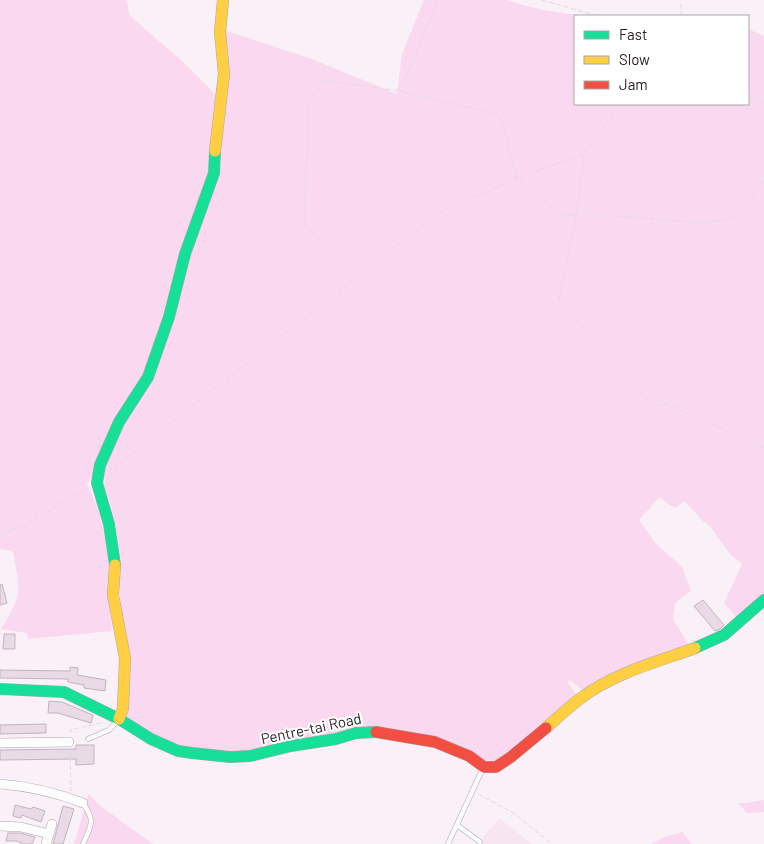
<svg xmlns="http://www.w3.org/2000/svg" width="764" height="844" viewBox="0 0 764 844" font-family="Barlow,sans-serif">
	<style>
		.built { fill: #f8e5f2 }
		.green { fill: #fad9f0 }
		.building { fill: #ead9e6; stroke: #bfb6bc }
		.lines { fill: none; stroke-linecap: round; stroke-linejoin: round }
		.lane-casing { stroke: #aea6ac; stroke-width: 5.5 }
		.street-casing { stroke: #aea6ac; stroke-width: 10 }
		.fast-casing { stroke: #aea6ac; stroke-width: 12 }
		.slow-casing { stroke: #aea6ac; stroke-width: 12 }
		.jam-casing { stroke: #aea6ac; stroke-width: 12 }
		.path { stroke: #e0dcde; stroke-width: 1; stroke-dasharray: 5 2.5; stroke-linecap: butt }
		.lane { stroke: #fefdfe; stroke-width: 4.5 }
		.street { stroke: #fefdfe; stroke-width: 9 }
		.fast { stroke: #16e098; stroke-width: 11 }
		.slow { stroke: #ffcf43; stroke-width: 11 }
		.jam { stroke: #f24e42; stroke-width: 11 }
		.labels { text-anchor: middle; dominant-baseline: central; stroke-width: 4; stroke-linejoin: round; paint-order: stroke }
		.street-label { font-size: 15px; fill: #292227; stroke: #fff }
	</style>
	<rect width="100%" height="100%" fill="#faf0f7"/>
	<polygon class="built" points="499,818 532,844 478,844"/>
	<g class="green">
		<path d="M0,0H127L129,15L183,62L218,97L212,168L149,370L114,429L90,480L87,483L98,509L106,540L110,568L109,602L112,631L28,639L27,633L1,629C23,595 20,589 13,551L0,549Z"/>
		<path d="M424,0H508C534,10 562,13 589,16H575V104H748V29L764,36V594L736,617L724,603L742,564C726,554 718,534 705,521L704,522L684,501L676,508L669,505L660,497L639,520L655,543L682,567L691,591L675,603L673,619L690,647L613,673L583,691L569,679L568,683L577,695L501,760L490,764L477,757L364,728L249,754L178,747L154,737L128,720L126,717L117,532L110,502L104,485L106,480L103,473V464L123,424L180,285L216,179L224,30L312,59L397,94L402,54Z"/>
		<polygon points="89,794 99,805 153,844 74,844"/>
		<polygon points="764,800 764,812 747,813 738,803 746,803"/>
		<polygon points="682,832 692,844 651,844 665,837"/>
	</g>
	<g class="building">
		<polygon points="2,584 7,603 0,605 0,585"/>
		<polygon points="703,600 724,625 720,629 715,631 694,606"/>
		<polygon points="4,634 15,634 15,649 3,649"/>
		<polygon points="70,667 78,668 77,675 106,680 105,691 84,688 84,685 68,682 68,679 0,678 0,670 70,671"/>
		<polygon points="49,701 62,702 93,715 91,723 58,713 48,713"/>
		<polygon points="46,724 46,733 0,734 0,725"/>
		<polygon points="76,745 94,745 94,764 76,765 76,759 0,760 0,750 76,749"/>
		<polygon points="15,805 31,809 33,807 45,811 41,822 22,815 21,818 13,816"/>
		<polygon points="63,806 74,809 63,844 53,844"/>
		<polygon points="8,833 20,833 35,837 32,844 23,844 17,841 6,841"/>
	</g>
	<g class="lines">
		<g class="lane-casing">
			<g id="lane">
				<polyline points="88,739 109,730 118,720"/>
				<path d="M83,803C96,822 91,825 83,844"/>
				<polyline points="457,825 480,842"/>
				<polyline points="448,844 483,768"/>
			</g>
		</g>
		<g class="street-casing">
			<g id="street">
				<polyline points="0,743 69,742"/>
				<path d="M0,784C27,786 57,793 83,803"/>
				<polyline points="0,826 21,827 49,834 46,844"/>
				<polyline points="49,834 52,824"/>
			</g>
		</g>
		<g class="fast-casing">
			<g id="fast">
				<polyline points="115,565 109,524 97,483 100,465 119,422 148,377 169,317 185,254 214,173 215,151"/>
				<polyline points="695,648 724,635 764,600"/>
				<polyline points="0,689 64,692 119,719 151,739 178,751 192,753 230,757 250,756 291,746 336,739 356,733 376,732"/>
			</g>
		</g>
		<g class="slow-casing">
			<g id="slow">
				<polyline points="215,151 224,74 220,32 223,0"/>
				<polyline points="115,565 113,595 125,658 123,708 119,719"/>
				<path d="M546,728C557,718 569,707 581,698C614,673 657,662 695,648"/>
			</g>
		</g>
		<g class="jam-casing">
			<polyline id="jam" points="376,732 435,742 469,756 484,767 496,767 511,757 546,728"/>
		</g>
		<g class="path">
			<polyline points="438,0 400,91 500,115 517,178 561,214 576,216 617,216 701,223 724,220 735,216 749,201 764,180"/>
			<polyline points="542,0 598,16"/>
			<polyline points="681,16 681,0"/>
			<polyline points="748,95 764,103"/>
			<polyline points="584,155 576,216 559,300 653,406 667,404 757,444 764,448"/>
			<polyline points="354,278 304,223 309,101 323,80 400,91"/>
			<polyline points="108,472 438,213 517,178 584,154 621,104"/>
			<polyline points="0,535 25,525 87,488"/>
			<polyline points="70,733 70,730 104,722"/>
			<polyline points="70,750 71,791"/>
			<polyline points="478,794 512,812 552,844"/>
		</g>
		<use href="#lane" class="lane"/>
		<use href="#street" class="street"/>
		<use href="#fast" class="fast"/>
		<use href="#slow" class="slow"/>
		<use href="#jam" class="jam"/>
	</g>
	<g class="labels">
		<g class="street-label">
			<text transform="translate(311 728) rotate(-12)">Pentre-tai Road</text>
		</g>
	</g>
	<rect x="574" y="15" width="175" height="90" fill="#ffffff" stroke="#a9a7a9"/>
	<rect x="584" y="31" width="25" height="8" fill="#16e098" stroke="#a9a7a9"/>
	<text x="619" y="40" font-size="15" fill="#292227">Fast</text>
	<rect x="584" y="56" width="25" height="8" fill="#ffcf43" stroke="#a9a7a9"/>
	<text x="619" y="65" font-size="15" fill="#292227">Slow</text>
	<rect x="584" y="81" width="25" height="8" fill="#f24e42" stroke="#a9a7a9"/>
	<text x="619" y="90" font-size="15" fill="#292227">Jam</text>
</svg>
